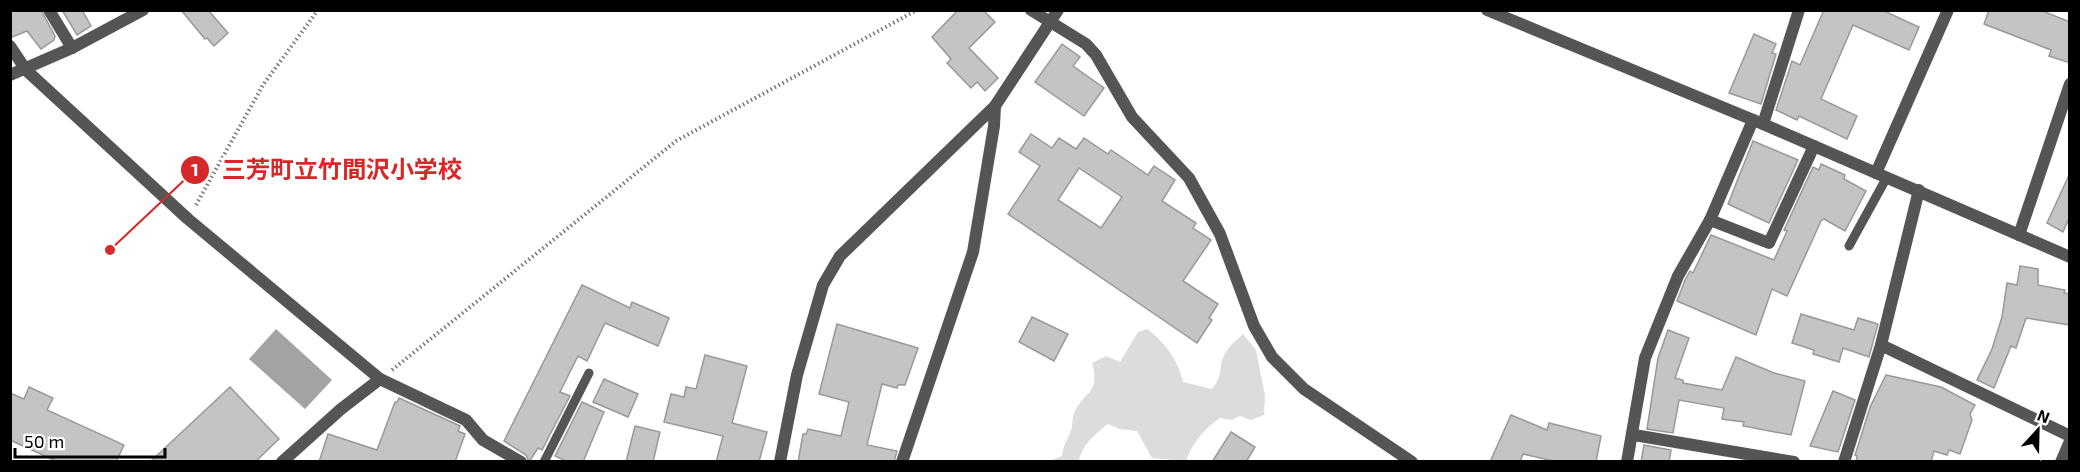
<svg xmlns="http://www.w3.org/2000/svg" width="2080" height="472" viewBox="0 0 2080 472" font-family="'Exo 2','Noto Sans JP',sans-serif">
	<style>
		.green { fill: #dcdcdc }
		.water { fill: #a3a3a3 }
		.building { fill: #c4c4c4; stroke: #999; stroke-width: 1.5; fill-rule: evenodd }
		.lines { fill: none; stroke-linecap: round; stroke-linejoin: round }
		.path { stroke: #777; stroke-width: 4; stroke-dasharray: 1.5 3; stroke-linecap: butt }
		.service { stroke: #555; stroke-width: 9 }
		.minor { stroke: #555; stroke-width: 12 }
		.tertiary { stroke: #555; stroke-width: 12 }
		.leader { fill: none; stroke: #d62828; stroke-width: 2 }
		.callout-dot { fill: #d62828; stroke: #fff; stroke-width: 2 }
		.mark-label { font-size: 18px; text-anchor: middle; font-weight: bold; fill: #fff }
		.callout-label { font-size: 24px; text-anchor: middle; font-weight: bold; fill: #d62828; stroke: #fff; stroke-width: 6; stroke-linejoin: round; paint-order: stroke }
	</style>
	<rect width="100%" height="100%" fill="#fff"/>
	<path class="green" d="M1147,329C1165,342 1178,360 1183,382L1212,389C1225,373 1217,366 1226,352C1230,345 1238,339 1243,334L1256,350L1265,396L1264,415L1251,420L1240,416L1232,420L1220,418C1204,429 1192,443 1186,461L1152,458L1137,431L1120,429L1108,424C1096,433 1081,446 1079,461H1049L1062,456C1064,442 1068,440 1071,430C1073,426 1072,421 1073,416C1082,391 1101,395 1092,363L1106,356L1120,362L1138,332Z"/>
	<polygon class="water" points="276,329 332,380 305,409 249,359"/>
	<g class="building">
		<polygon points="10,10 41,10 55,36 54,40 41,49 27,31 10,38"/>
		<polygon points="62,10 82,10 91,26 77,35"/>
		<polygon points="181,10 208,10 228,33 214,46 207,38 205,39"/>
		<polygon points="958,10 983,10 995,22 969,48 998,78 985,91 977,82 971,88 947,63 951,59 932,37"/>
		<polygon points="1820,10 1882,10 1919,27 1909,50 1853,25 1821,99 1857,116 1847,139 1799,116 1797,120 1776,110 1792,61 1800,65 1823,12"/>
		<polygon points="1989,10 2040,10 2070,22 2070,63 2049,56 2051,50 1984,24"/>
		<polygon points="1754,34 1776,44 1772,53 1776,54 1761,104 1729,93"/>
		<polygon points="1062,44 1080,57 1073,66 1104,88 1084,116 1035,82"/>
		<path d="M1031,134L1052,148L1059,138L1076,149L1084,138L1108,154L1111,150L1148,175L1154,166L1175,180L1162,201L1196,223L1193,228L1211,240L1183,281L1218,304L1209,318L1212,320L1197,343L1008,214L1040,166L1019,152ZM1079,168L1122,197L1101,228L1058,200Z"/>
		<polygon points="1753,141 1798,160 1769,223 1728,204"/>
		<polygon points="1821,164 1845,175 1844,179 1866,191 1845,231 1824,219 1821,221 1787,296 1772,289 1756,335 1677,301 1685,280 1690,271 1693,273 1711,235 1774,260 1787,231 1784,230 1813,167 1819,170"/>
		<polygon points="2070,173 2070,216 2063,232 2047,223"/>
		<polygon points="2020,266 2038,269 2038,285 2065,290 2064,293 2070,294 2070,325 2026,318 2016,348 2011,346 1994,388 1977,380 1992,349 2002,317 2007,283 2017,285"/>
		<polygon points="582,285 630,308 632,302 669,318 658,346 605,323 587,361 578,356 560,392 570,396 542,450 538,448 529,462 526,455 504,441"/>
		<polygon points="1801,314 1854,330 1858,318 1878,324 1869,357 1843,348 1839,362 1813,354 1814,350 1792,343"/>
		<polygon points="1032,317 1068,334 1054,361 1019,342"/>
		<polygon points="837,324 918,348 905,385 898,385 897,388 882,384 867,445 897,451 894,462 798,462 803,434 806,434 808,429 841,436 849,402 819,394"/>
		<polygon points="1668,330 1689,338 1675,378 1683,380 1683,383 1722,390 1736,357 1774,373 1805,381 1791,435 1743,426 1744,422 1722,419 1724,408 1679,400 1673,433 1647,429 1658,358"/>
		<polygon points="705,355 747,366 732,423 767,432 759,462 716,462 723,436 664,422 671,394 684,397 686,387 696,389"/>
		<polygon points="1886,375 1941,387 1975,405 1970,414 1972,420 1960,454 1949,450 1947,455 1934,451 1931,462 1856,462 1857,456 1855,455 1870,407"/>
		<polygon points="604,379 638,394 628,417 593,402"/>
		<polygon points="29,387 53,398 47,410 124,445 116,462 58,462 10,440 10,393 24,399"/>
		<polygon points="230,387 279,439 255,462 150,462"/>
		<polygon points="1833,391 1855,400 1838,452 1810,446"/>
		<polygon points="399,398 460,426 458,431 465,434 455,462 319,462 328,434 377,450 395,402 397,402"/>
		<polygon points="582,402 604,412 583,462 568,462 555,456"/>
		<polygon points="1511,415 1547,430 1549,423 1601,436 1596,462 1558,462 1523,454 1520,462 1490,462"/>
		<polygon points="635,426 660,432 653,462 626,462"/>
		<polygon points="1231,432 1255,447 1246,462 1212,462"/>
		<polygon points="1644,445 1671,450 1669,462 1641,462"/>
	</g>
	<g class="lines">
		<g class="path">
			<polyline points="196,205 263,85 318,10"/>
			<polyline points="392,370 676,141 917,10"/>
		</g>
		<g class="service">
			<polyline points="1849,246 1887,177"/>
			<polyline points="544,462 589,373"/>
		</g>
		<g class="minor">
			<polyline points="49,10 72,48"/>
			<polyline points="1031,10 1086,44 1096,55 1132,117 1189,178 1220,234 1254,326 1272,357 1304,389 1412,462"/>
			<polyline points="10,46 26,70 188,219 380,379 466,420 483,440 521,462"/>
			<polyline points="10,75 72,48 143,10"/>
			<polyline points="1763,124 1799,10"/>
			<polyline points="1710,220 1769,243 1814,146"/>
			<polyline points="2019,235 2070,84"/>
			<polyline points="1881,345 2070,436"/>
			<polyline points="1634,435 1794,462"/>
			<polyline points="282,462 341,409 380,379"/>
			<polyline points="902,462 973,252 994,126 995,106"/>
			<polyline points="1627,462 1645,358 1678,276 1710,220 1753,120"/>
			<polyline points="1844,462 1881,345 1919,190"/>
			<polyline points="2061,462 2070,441"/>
		</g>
		<g class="tertiary">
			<polyline points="1487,10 1763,124 2070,257"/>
			<polyline points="1876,173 1948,10"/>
			<polyline points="780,462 797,375 823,285 840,256 995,106 1058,10"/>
		</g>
	</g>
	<path class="leader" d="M110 250L195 170"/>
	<g class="callout-dot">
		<circle cx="110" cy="250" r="6"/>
		<circle cx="195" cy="170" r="15"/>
	</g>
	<g class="mark-label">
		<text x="195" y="176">1</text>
	</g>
	<g class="callout-label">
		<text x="342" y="178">三芳町立竹間沢小学校</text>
	</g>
	<rect width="2080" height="472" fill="none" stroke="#000000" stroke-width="24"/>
	<g transform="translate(2038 430) rotate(22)" stroke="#ffffff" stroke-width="4.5" paint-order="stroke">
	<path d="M0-4.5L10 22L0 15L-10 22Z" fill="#000000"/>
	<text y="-9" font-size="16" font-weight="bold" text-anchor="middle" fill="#000000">N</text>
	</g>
	<path d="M15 448v9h150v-9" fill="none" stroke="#000000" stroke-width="3"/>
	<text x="24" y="448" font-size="18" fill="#000000" stroke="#ffffff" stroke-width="4.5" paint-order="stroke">50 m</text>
</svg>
